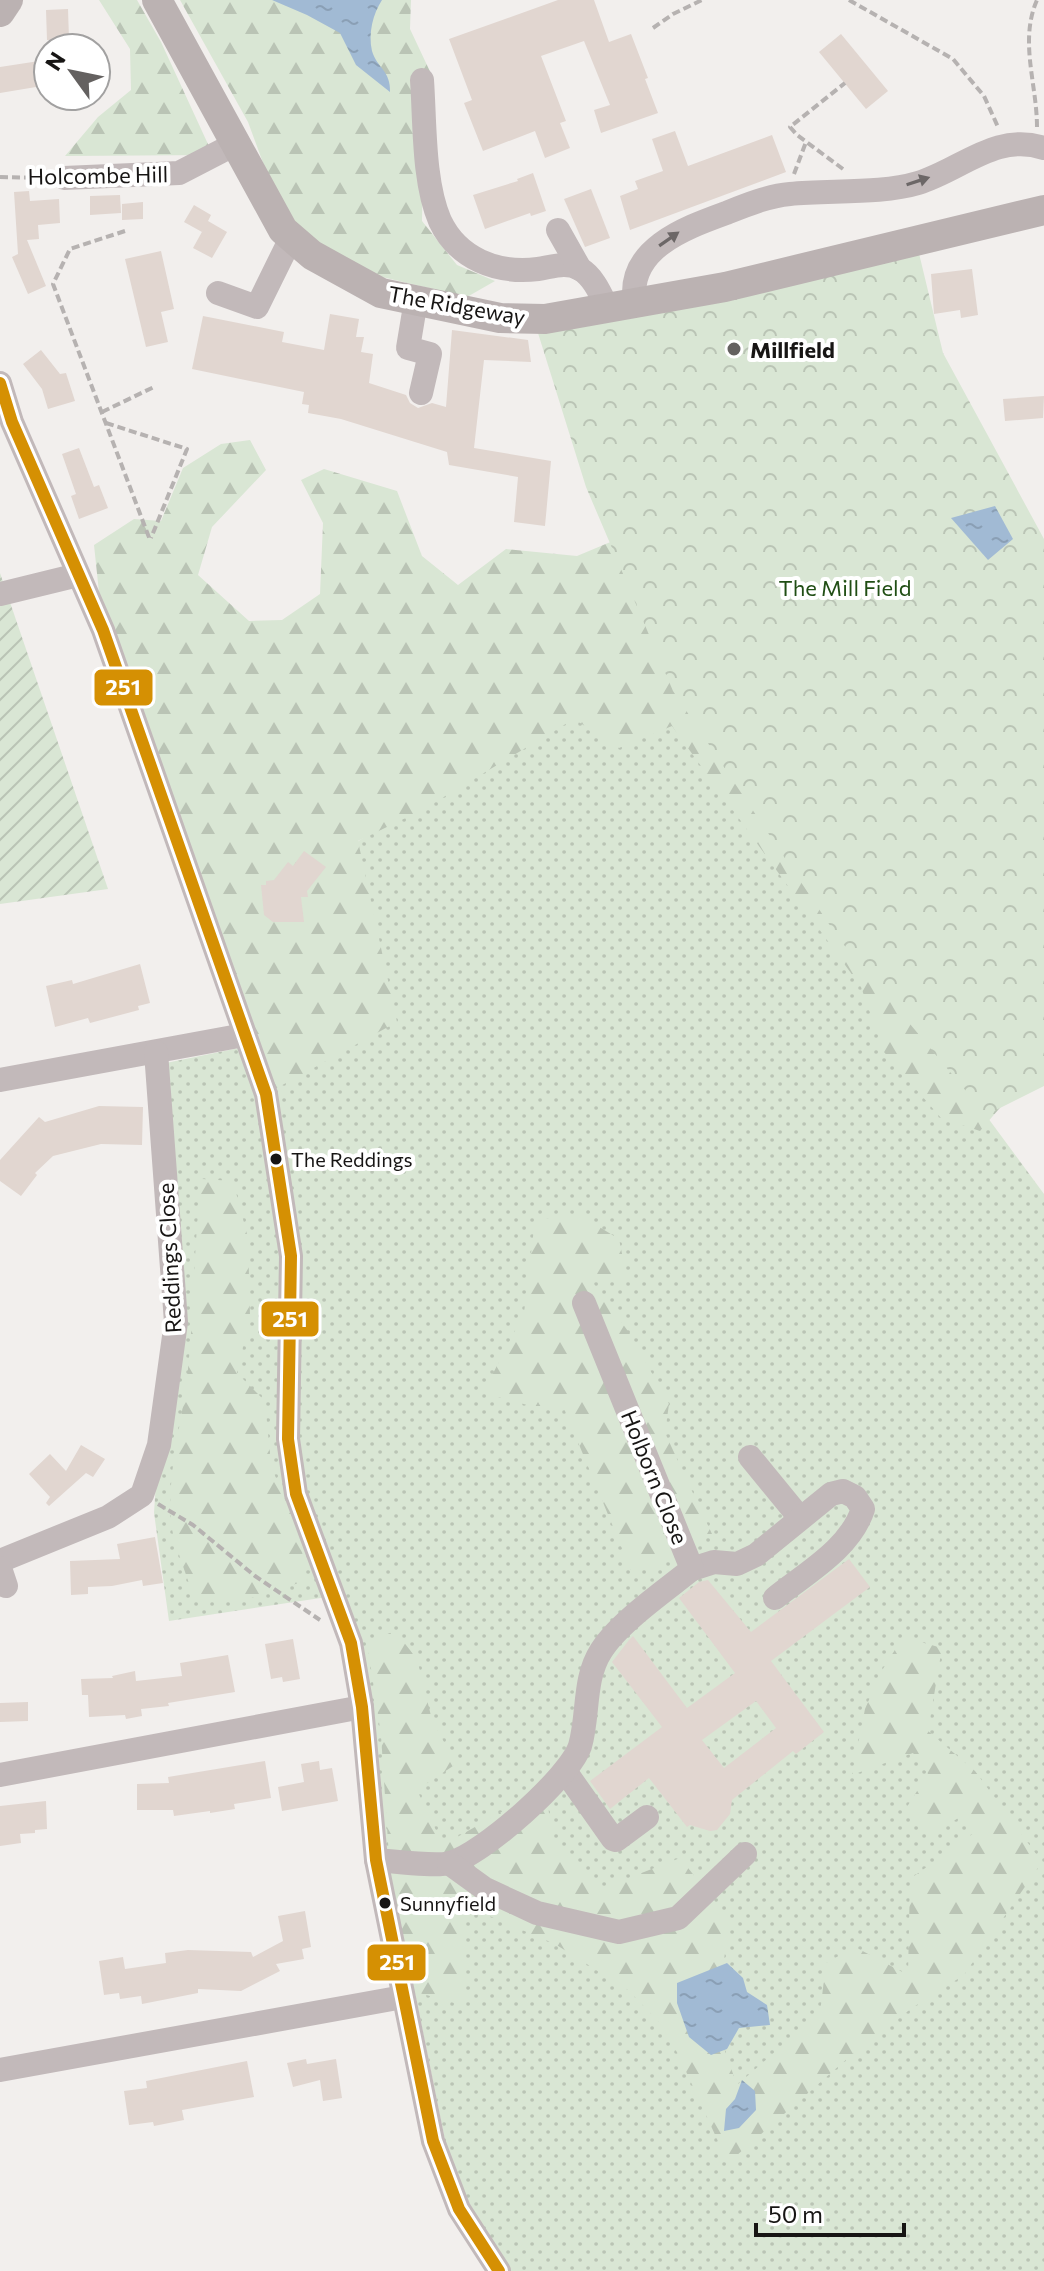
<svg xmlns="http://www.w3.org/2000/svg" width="1044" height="2271" viewBox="0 0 1044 2271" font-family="Commissioner,sans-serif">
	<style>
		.grass { fill: url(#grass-dots) }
		.forest { fill: url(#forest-firs) }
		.park { fill: url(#park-crowns) }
		.garden { fill: url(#garden-furrows) }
		.water { fill: url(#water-ripples) }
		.building { fill: #e1d6d0; fill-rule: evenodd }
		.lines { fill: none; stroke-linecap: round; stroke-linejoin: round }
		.path { stroke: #b6b2b1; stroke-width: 4; stroke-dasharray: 8 4; stroke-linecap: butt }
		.minor { stroke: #c2b9ba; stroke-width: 24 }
		.major { stroke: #bbb2b2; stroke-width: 30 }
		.bus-1-casing { stroke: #fff; stroke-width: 18 }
		.bus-1 { stroke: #d59003; stroke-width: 12 }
		.oneway { fill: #6c6767 }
		.poi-dot { fill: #646160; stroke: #fff; stroke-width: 3 }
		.bus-dot { fill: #171514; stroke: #fff; stroke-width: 3 }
		.labels { text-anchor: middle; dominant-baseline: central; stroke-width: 8; stroke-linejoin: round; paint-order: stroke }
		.bus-label { font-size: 20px; fill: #171514; stroke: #fff; text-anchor: start }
		.street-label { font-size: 22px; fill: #171514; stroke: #fff }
		.poi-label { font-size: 22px; font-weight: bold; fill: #171514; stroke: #fff; text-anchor: start }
		.park-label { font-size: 22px; fill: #204e14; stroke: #fff }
		.line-badge { stroke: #fff; stroke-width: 3 }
		.badge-label { font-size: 22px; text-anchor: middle; font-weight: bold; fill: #fff }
	</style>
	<defs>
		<pattern id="grass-dots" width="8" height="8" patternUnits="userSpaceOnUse" patternTransform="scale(2)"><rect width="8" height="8" fill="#d9e6d4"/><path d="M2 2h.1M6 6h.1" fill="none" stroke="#bac4b5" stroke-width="1.8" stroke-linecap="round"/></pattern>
		<pattern id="forest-firs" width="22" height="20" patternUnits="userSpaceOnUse" patternTransform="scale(2)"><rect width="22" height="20" fill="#d9e6d4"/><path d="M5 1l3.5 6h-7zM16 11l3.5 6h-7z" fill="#bac4b5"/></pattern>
		<pattern id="park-crowns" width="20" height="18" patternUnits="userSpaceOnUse" patternTransform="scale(2)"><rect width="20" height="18" fill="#d9e6d4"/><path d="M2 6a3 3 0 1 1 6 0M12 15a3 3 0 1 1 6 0" fill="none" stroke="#bac4b5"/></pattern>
		<pattern id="garden-furrows" width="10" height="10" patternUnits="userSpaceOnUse" patternTransform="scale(2)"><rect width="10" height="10" fill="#d9e6d4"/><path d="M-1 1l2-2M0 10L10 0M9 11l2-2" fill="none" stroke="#bac4b5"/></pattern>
		<pattern id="water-ripples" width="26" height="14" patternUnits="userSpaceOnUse" patternTransform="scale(2)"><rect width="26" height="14" fill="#a1bad4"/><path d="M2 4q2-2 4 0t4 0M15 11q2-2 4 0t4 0" fill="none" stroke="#8a9fb5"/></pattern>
	</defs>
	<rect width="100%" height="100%" fill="#f2efed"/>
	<polygon class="grass" points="673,691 1044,1194 1044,2271 499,2271 459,2209 334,1596 169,1621 154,1513 158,1451 176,1318 166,1063 258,1044 357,842 577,697"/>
	<g class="forest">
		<polygon points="99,0 137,0 161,42 213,155 65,156 98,117 131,90 130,49"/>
		<polygon points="180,0 411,0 410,29 434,80 423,158 422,221 457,265 495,281 467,297 382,277 313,243 284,220 248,122"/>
		<polygon points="250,440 266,470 212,527 198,575 249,621 282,620 320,594 323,523 301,480 324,469 397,491 422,556 458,585 506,549 577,556 620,538 1023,1081 980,1131 941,1118 884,1052 861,987 672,726 619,748 574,719 422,810 358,841 397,1022 266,1094 103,630 94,545 134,519 161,521 183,468 221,444"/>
		<path d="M202,1179L233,1181L248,1238L250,1316L237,1373L265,1401L271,1466L301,1538L305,1581L245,1600L194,1599C188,1577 173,1543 171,1522C167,1469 183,1421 188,1369C195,1306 193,1242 202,1179Z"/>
		<polygon points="578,1214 619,1239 627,1278 591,1280 630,1334 669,1404 665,1433 712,1534 650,1569 631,1570 563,1406 531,1406 483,1393 524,1313 535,1220"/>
		<polygon points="395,1631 417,1659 432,1720 456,1764 417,1790 443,1845 528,1797 548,1805 552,1838 603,1888 680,1858 729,1919 716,2026 737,2085 820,2013 826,1963 855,1947 908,1975 910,1879 978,1830 963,1815 933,1834 903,1813 928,1774 913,1753 852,1775 865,1709 881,1672 903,1637 942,1648 928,1731 975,1771 1042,1862 964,1975 912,2008 856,2051 728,2163 678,2054 659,2022 628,1990 555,1944 466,1906 462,2005 412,1991 390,1872 381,1735 367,1642"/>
	</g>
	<polygon class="park" points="916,241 943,353 1044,539 1044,1086 986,1115 839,939 673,691 586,487 533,317"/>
	<polygon class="garden" points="0,573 108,889 0,904"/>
	<g class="water">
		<path d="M272,0H382C373,14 368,33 372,51C377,68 391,71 390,92L356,65L340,33L307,15Z"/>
		<polygon points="995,506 1013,539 988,560 951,518"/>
		<polygon points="727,1963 743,1978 747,1992 767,2005 770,2025 739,2028 727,2049 711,2055 689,2037 677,2003 677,1983"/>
		<polygon points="742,2080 755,2091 756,2110 739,2128 724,2131 726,2109 735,2099"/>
	</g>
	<g class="building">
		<polygon points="558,0 594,0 609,42 631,34 648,78 645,79 658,113 601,133 594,110 610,105 584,41 541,56 566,121 560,123 570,148 545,158 535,131 483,151 464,103 472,100 449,39"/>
		<polygon points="68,9 69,39 47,40 46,10"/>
		<polygon points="841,34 888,91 866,109 819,52"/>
		<polygon points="39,61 42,86 0,93 0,67"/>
		<polygon points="675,131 688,166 772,135 786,172 630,230 620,196 638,189 635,181 663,171 652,139"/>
		<polygon points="533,173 546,211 531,216 530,213 485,229 473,195 518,181 517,179"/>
		<polygon points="591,189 610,238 585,247 564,199"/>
		<polygon points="29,191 30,201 59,199 60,223 38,225 39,239 27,240 46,286 28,294 12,257 18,254 14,192"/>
		<polygon points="120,195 121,213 90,215 90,196"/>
		<polygon points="143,202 143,219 122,220 122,204"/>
		<polygon points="194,205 211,215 208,221 227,232 212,258 193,248 203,230 202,232 184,222"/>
		<polygon points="161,251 174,309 161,312 168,342 146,347 125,259"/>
		<polygon points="972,269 978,315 961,318 960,310 934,314 931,274"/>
		<polygon points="330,314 359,319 356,337 364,337 361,352 373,354 369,383 406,395 410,403 418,408 432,403 446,407 452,330 528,340 531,362 484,360 474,448 551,461 545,526 514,522 518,477 449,465 447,452 341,419 308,413 309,405 302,404 304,392 192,369 203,316 284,332 282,342 324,350"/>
		<polygon points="41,350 60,374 66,373 75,401 48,409 42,389 23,364"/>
		<polygon points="1044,396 1043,418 1005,421 1003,399"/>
		<polygon points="79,448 94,487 99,485 108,508 79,519 71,496 76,494 62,454"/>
		<polygon points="304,851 326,867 307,891 308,897 301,897 304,922 273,922 264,915 261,885 266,885 266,881 274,880 288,862 293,866"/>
		<polygon points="140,964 150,1003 138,1006 139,1010 90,1023 88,1018 55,1027 46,986 72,980 73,984"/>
		<polygon points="99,1106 143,1107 142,1145 101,1144 53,1156 35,1173 37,1175 21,1196 0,1181 0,1160 39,1117 45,1122"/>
		<polygon points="81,1445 105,1459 93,1477 86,1473 49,1506 46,1503 50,1497 29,1474 50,1454 66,1471"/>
		<polygon points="155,1537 163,1583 143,1586 142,1580 112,1586 88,1587 88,1594 71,1595 70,1561 120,1559 117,1544"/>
		<path d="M849,1559L870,1587L771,1661L824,1732L796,1754L793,1751L732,1800L730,1814L717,1830L710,1831L690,1825L687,1827L649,1778L610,1809L590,1781L662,1727L612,1662L629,1640L633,1636L687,1708L735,1673L679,1598L699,1582L708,1580L751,1632ZM756,1701L776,1728L724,1768L702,1740Z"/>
		<polygon points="293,1639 300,1679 283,1682 282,1677 271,1679 265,1644"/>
		<polygon points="228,1655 235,1692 168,1703 169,1706 141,1709 142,1716 126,1719 125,1715 89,1717 88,1695 82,1695 81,1679 113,1678 112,1676 135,1671 136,1681 182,1676 180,1663"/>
		<polygon points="28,1702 28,1721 0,1722 0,1703"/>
		<polygon points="265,1761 271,1798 234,1804 235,1809 210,1813 210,1811 174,1816 173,1810 137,1810 137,1784 169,1783 168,1777"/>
		<polygon points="319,1761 320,1770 332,1768 338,1801 282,1811 278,1787 304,1782 301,1764"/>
		<polygon points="46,1801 47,1829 35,1830 35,1833 20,1834 21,1843 0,1846 0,1806"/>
		<polygon points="305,1911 311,1947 302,1949 304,1959 276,1964 280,1971 241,1991 198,1989 198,1993 142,2004 141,1996 120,1999 119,1993 104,1995 99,1961 123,1957 125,1969 166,1963 165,1953 188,1950 251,1952 253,1957 283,1941 278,1916"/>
		<polygon points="306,2059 307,2064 336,2059 342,2098 323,2101 320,2080 293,2087 287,2063"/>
		<polygon points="247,2061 254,2097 182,2110 184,2120 154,2126 153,2122 129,2125 124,2091 147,2088 146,2081"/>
	</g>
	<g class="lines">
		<g class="path">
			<polyline points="849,0 953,59 984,96 998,127"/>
			<polyline points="653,28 673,14 702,0"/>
			<path d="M1037,127C1037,84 1019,41 1037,0"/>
			<polyline points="843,169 797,135 790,127 845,83"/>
			<polyline points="794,174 806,142"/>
			<polyline points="0,177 46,178"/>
			<polyline points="125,231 70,249 53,284 150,540"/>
			<polyline points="102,412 156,386"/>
			<polyline points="106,423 187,449 151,538"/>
			<polyline points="158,1504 193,1525 255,1576 320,1620"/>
		</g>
		<g class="minor">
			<path d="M422,80C425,122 423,182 440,221C458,259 497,274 538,269C552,267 566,261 580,269C594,277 601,295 608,309"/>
			<polyline points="64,178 179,173 237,143"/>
			<polyline points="558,230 580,269"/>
			<polyline points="218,293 257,307 291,238"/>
			<polyline points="416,300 408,348 430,354 421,393"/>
			<path d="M635,303C626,249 685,228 726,213C746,205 768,196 790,194C829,190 882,194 918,183C961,170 996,132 1044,148"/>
			<polyline points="0,383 12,422 103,630 266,1094 291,1256 288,1439 296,1494 351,1643 362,1707 376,1860 433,2141 459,2209 499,2271"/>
			<polyline points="0,594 78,575"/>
			<polyline points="0,1080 244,1035"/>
			<polyline points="750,1457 800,1518"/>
			<polyline points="0,1561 108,1517 142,1495 159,1445 176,1322 156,1052"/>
			<polyline points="0,1568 6,1586"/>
			<path d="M692,1569L714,1562L737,1564L756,1555L831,1494L843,1491L855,1497L863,1509C850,1549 806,1573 775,1598"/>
			<polyline points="565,1771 613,1839 616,1840 647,1817"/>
			<polyline points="0,1775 362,1707"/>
			<path d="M376,1860C393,1861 435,1867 450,1863C482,1855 570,1777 580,1746C589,1715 583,1679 601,1651C618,1623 666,1590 692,1569L584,1303"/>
			<polyline points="449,1863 485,1889 537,1913 619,1932 678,1918 745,1854"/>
			<polyline points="0,2070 403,1997"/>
		</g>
		<g class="major">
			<polyline points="157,0 283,230 312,255 381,293 500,318 545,319 725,287 1044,210"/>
			<polyline points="0,12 8,0"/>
		</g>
		<g class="bus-1-casing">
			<polyline id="bus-1" points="0,383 12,422 103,630 266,1094 291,1256 288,1439 296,1494 351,1643 362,1707 376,1860 433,2141 459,2209 499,2271"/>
		</g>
		<use href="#bus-1" class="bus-1"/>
	</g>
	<defs><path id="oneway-solid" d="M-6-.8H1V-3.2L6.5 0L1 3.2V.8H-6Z" transform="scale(2)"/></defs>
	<g class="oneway">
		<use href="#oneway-solid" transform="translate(918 181) rotate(-18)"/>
		<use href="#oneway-solid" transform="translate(669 239) rotate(-35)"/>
	</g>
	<circle class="poi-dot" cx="734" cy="349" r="8"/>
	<g class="bus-dot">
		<circle cx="276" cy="1159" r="7"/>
		<circle cx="385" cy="1903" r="7"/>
	</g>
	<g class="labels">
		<g class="bus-label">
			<text x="291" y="1159">The Reddings</text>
			<text x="400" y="1903">Sunnyfield</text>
		</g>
		<g class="street-label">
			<text transform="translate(98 175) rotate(-1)">Holcombe Hill</text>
			<text transform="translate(457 305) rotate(10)">The Ridgeway</text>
			<text transform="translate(169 1258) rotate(-93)">Reddings Close</text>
			<text transform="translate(655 1477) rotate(68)">Holborn Close</text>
		</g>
		<g class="poi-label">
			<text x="750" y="349">Millfield</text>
		</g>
		<g class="park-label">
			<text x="845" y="587">The Mill Field</text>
		</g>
	</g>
	<g class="line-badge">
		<rect x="93" y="668" width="61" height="39" rx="8" fill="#d59003"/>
		<rect x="260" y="1300" width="60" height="38" rx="8" fill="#d59003"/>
		<rect x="366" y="1943" width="61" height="39" rx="8" fill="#d59003"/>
	</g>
	<g class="badge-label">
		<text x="123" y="695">251</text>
		<text x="290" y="1327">251</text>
		<text x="397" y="1970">251</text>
	</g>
	<g transform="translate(72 72) rotate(303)"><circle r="38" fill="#ffffff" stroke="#a2a1a1" stroke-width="2"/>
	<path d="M0-6L14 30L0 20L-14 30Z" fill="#646160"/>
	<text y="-12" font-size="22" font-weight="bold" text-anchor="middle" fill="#171514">N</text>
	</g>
	<path d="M756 2223v12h148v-12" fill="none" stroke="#171514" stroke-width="4"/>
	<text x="768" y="2223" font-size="24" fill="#171514" stroke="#ffffff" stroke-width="6" paint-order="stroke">50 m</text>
</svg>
